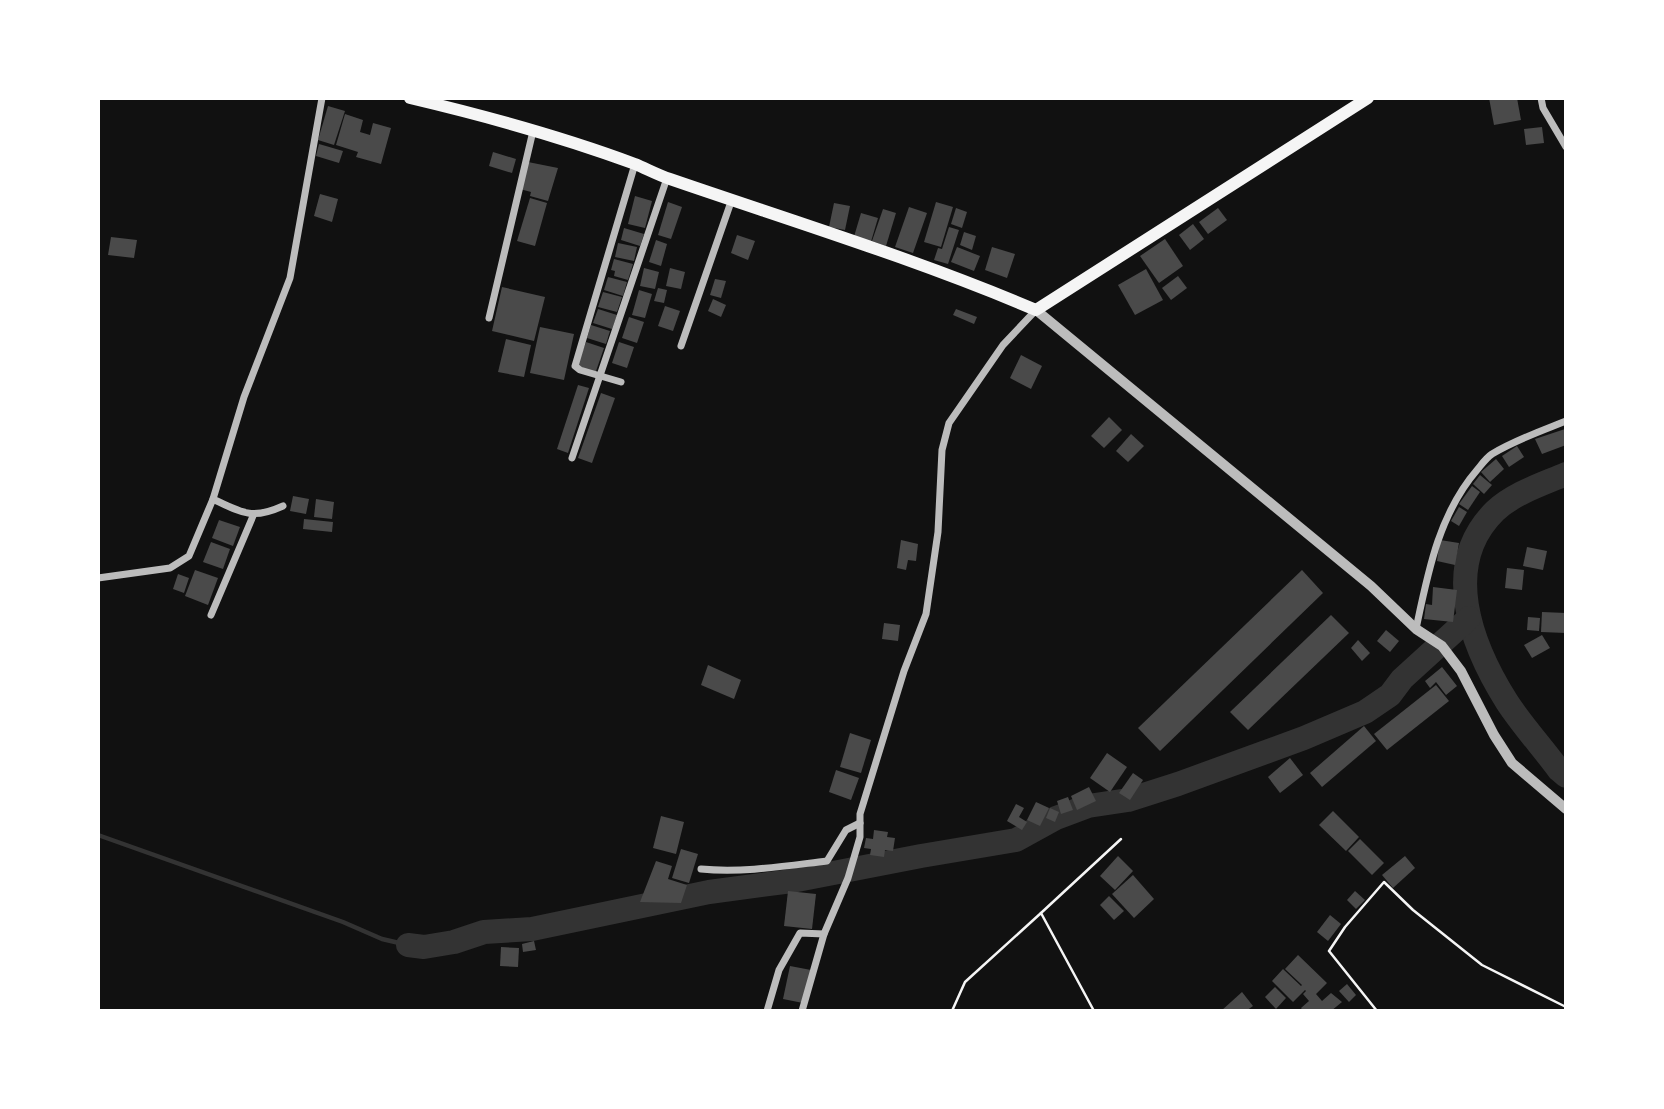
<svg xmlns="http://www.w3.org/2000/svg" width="1664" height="1109" viewBox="0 0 1664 1109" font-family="Cabin,sans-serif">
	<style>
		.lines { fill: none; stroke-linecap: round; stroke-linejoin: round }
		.stream { stroke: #333; stroke-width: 4.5 }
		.river { stroke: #333; stroke-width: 24 }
		.building { fill: #4a4a4a }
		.path { stroke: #f5f5f5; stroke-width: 2.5 }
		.minor { stroke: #bcbcbc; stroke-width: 7 }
		.tertiary { stroke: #bcbcbc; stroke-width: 10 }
		.secondary { stroke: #f5f5f5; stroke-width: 12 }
	</style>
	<rect width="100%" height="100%" fill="#111"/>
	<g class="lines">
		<polyline class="stream" points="98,835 343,922 382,939 408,945"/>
		<g class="river">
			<path d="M1566,474C1543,484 1514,493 1495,511C1440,565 1471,645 1507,702C1522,725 1542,747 1559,770L1566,776"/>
			<polyline points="408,945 424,947 454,942 484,932 532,929 709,892 792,881 921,856 1016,840 1056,818 1088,806 1128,800 1178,784 1304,738 1365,712 1390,695 1402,679 1469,618"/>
		</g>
	</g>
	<g class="building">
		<polygon points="1489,98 1517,98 1521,120 1494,125"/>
		<polygon points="328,106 345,111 334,145 318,140"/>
		<polygon points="345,114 363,120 360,132 370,135 373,123 391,128 381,164 356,157 358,152 336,145"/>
		<polygon points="1542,127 1544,143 1526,145 1524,129"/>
		<polygon points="319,144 343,151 339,163 316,156"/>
		<polygon points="493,152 516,159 512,173 489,166"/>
		<polygon points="528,162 558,168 548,201 530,196 531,192 520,189"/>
		<polygon points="320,194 338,199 332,222 314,216"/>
		<polygon points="635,196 652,201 645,228 628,224"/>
		<polygon points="530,198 547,203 535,246 517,241"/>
		<polygon points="668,202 682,207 671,239 658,235"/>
		<polygon points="936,202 953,207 941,247 924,242"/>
		<polygon points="834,203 850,206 845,230 829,227"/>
		<polygon points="909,207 927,213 913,253 895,247"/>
		<polygon points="956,208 967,212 962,228 951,224"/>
		<polygon points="1218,208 1227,220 1208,234 1199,222"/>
		<polygon points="883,209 896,213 886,246 872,241"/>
		<polygon points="861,213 878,218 870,245 853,240"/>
		<polygon points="1193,224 1204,239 1190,250 1179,235"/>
		<polygon points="949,227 959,230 948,264 934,260 938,248 942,249"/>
		<polygon points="624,228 644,234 640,246 621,240"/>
		<polygon points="964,232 976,236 972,250 960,245"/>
		<polygon points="737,235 755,241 748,260 731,253"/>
		<polygon points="111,237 137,240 134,258 108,255"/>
		<polygon points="1165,239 1183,266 1159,283 1140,256"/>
		<polygon points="656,240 667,244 661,266 649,262"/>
		<polygon points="618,243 637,247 634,261 615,257"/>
		<polygon points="957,247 980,256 974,271 951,262"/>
		<polygon points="992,247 1015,254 1007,278 985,270"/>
		<polygon points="614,259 633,264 628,280 614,276 615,271 611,270"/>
		<polygon points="644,268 659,272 655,289 640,286"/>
		<polygon points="670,268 685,272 681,289 666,286"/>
		<polygon points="1146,269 1163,300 1135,315 1118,285"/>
		<polygon points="1178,276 1187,288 1171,300 1162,288"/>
		<polygon points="608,277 627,282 623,296 604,290"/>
		<polygon points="715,279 726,281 721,298 710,295"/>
		<polygon points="502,287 545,297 534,341 492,331"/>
		<polygon points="658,288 667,290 664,303 654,301"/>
		<polygon points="639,290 652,294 645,318 632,315"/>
		<polygon points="603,292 622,297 617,312 598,307"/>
		<polygon points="713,299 726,305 721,317 708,311"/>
		<polygon points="665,306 680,311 673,331 658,326"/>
		<polygon points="598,309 617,315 612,329 593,323"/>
		<polygon points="956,309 977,317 974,324 953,315"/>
		<polygon points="629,317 644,322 637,343 622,338"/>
		<polygon points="591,325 610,331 606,344 587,338"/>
		<polygon points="540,327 574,334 564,380 530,373"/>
		<polygon points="506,339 531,345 524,377 498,372"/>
		<polygon points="586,342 604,348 595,374 577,366"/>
		<polygon points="619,342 634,347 627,368 612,363"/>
		<polygon points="1021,355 1042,366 1031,389 1010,378"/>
		<polygon points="578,385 589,388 568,453 557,449"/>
		<polygon points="601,393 615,398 592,463 578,458"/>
		<polygon points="1109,417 1122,430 1104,448 1091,436"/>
		<polygon points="1565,429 1566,445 1542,454 1535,439"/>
		<polygon points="1131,434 1144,446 1128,462 1116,451"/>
		<polygon points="1517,446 1524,457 1509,467 1502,456"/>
		<polygon points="1496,459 1504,469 1490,482 1481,472"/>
		<polygon points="1480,475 1492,485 1484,494 1473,484"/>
		<polygon points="1472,486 1480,492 1468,510 1459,504"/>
		<polygon points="293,496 309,499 306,514 290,511"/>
		<polygon points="316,499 334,502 332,519 314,517"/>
		<polygon points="1459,507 1467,512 1459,526 1451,521"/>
		<polygon points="304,519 333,522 332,532 303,529"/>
		<polygon points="219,520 240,527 233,546 212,538"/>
		<polygon points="901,540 918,544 916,561 908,560 906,570 897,568"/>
		<polygon points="1440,540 1459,543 1455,565 1437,561"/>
		<polygon points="211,542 230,549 223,569 203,562"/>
		<polygon points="1527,547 1547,551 1543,570 1523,566"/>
		<polygon points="1507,568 1524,570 1522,590 1505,588"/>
		<polygon points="195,570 218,578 208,605 185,596"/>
		<polygon points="1302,570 1323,593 1160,751 1138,728"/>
		<polygon points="178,574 189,578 184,593 173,589"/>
		<polygon points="1433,587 1457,590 1453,622 1424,619 1426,604 1432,605"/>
		<polygon points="1542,612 1566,613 1566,633 1541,632"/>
		<polygon points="1331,615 1349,633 1248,730 1230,712"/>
		<polygon points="1528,617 1540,618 1539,631 1527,630"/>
		<polygon points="884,623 900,625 898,641 882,639"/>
		<polygon points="1386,630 1399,641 1390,652 1377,641"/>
		<polygon points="1542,635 1550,648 1532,658 1524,645"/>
		<polygon points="1358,640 1370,653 1362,661 1351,648"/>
		<polygon points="708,665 741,680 734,699 701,685"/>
		<polygon points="1442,667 1457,686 1446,695 1436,682 1430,688 1425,681"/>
		<polygon points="1436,685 1449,701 1387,750 1374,734"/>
		<polygon points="1364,726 1376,741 1322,787 1310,773"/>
		<polygon points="850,733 871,740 861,773 840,767"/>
		<polygon points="1107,753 1127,767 1110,792 1090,778"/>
		<polygon points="1290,758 1303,775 1280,793 1268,777"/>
		<polygon points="836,770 859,778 851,800 829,792"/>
		<polygon points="1133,773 1143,780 1130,800 1119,793"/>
		<polygon points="1089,787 1096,801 1077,810 1071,796"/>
		<polygon points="1068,797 1073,810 1061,814 1057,801"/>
		<polygon points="1036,802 1049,808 1040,826 1027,820"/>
		<polygon points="1016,804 1024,808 1019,817 1027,822 1022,830 1007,821"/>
		<polygon points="1050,808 1059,812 1055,822 1046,818"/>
		<polygon points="1333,811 1359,837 1346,851 1319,825"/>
		<polygon points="661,816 684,822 676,854 653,848"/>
		<polygon points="874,830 888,832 887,837 895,838 893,851 885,850 884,857 870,855 871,849 864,848 866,838 873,839"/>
		<polygon points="1360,839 1384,863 1372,875 1348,851"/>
		<polygon points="681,849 698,854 689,883 672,878"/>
		<polygon points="1118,856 1133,871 1115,890 1100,876"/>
		<polygon points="1405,856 1415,868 1393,888 1382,875"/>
		<polygon points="656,861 672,866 668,879 687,885 681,903 640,902"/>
		<polygon points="1133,875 1154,899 1134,918 1112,894"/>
		<polygon points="788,891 816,894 812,929 784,926"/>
		<polygon points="1355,891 1365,900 1356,909 1347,900"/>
		<polygon points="1109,896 1124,911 1114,920 1100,905"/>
		<polygon points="1330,915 1341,924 1328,941 1317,932"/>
		<polygon points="534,941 536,950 523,952 522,944"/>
		<polygon points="501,947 519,948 518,967 500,966"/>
		<polygon points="1298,955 1327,983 1316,994 1322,1001 1331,993 1342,1002 1331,1011 1303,1011 1301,1008 1309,1001 1303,994 1306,991 1305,990 1293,1002 1272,981 1283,969 1301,986 1302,985 1285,969"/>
		<polygon points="790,966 811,970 803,1003 783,999"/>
		<polygon points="1347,984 1356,995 1349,1002 1339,991"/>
		<polygon points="1275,987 1286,998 1276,1009 1265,997"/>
		<polygon points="1242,992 1253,1006 1246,1011 1221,1011"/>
	</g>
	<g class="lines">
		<g class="path">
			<polyline points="1041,913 1121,839"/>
			<polyline points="952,1011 965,982 1041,913 1094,1011"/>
			<polyline points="1377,1011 1329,951 1345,927 1384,882 1413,910 1482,965 1566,1007"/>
		</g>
		<g class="minor">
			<polyline points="1541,98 1543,108 1566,147"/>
			<polyline points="489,318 533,131"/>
			<polyline points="681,346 732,199"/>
			<polyline points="621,382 580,370 575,366 635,164"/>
			<polyline points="572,458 667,178"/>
			<path d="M213,499C242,513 252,520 283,506"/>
			<polyline points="98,578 170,568 189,556 213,499 244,397 290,278 322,98"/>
			<polyline points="211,615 253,516"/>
			<path d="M1416,629C1428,572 1439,514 1477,470C1482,464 1486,458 1492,454C1515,440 1541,431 1566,421"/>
			<path d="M701,869C743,873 785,866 827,861L846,830L860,823"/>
			<polyline points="767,1011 779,970 800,933 824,934 848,878 860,837 860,814 904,671 926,614 938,532 942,450 949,423 1003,345 1036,310"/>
			<polyline points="802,1011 824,934"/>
		</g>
		<polyline class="tertiary" points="1036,310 1371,586 1416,629 1442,646 1461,671 1494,735 1512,763 1566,809"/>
		<path class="secondary" d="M410,98C486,116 563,137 635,164C647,169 658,175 670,179C792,221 916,259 1036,310L1368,98"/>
	</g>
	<rect width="1664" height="1109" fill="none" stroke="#ffffff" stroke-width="200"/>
</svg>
